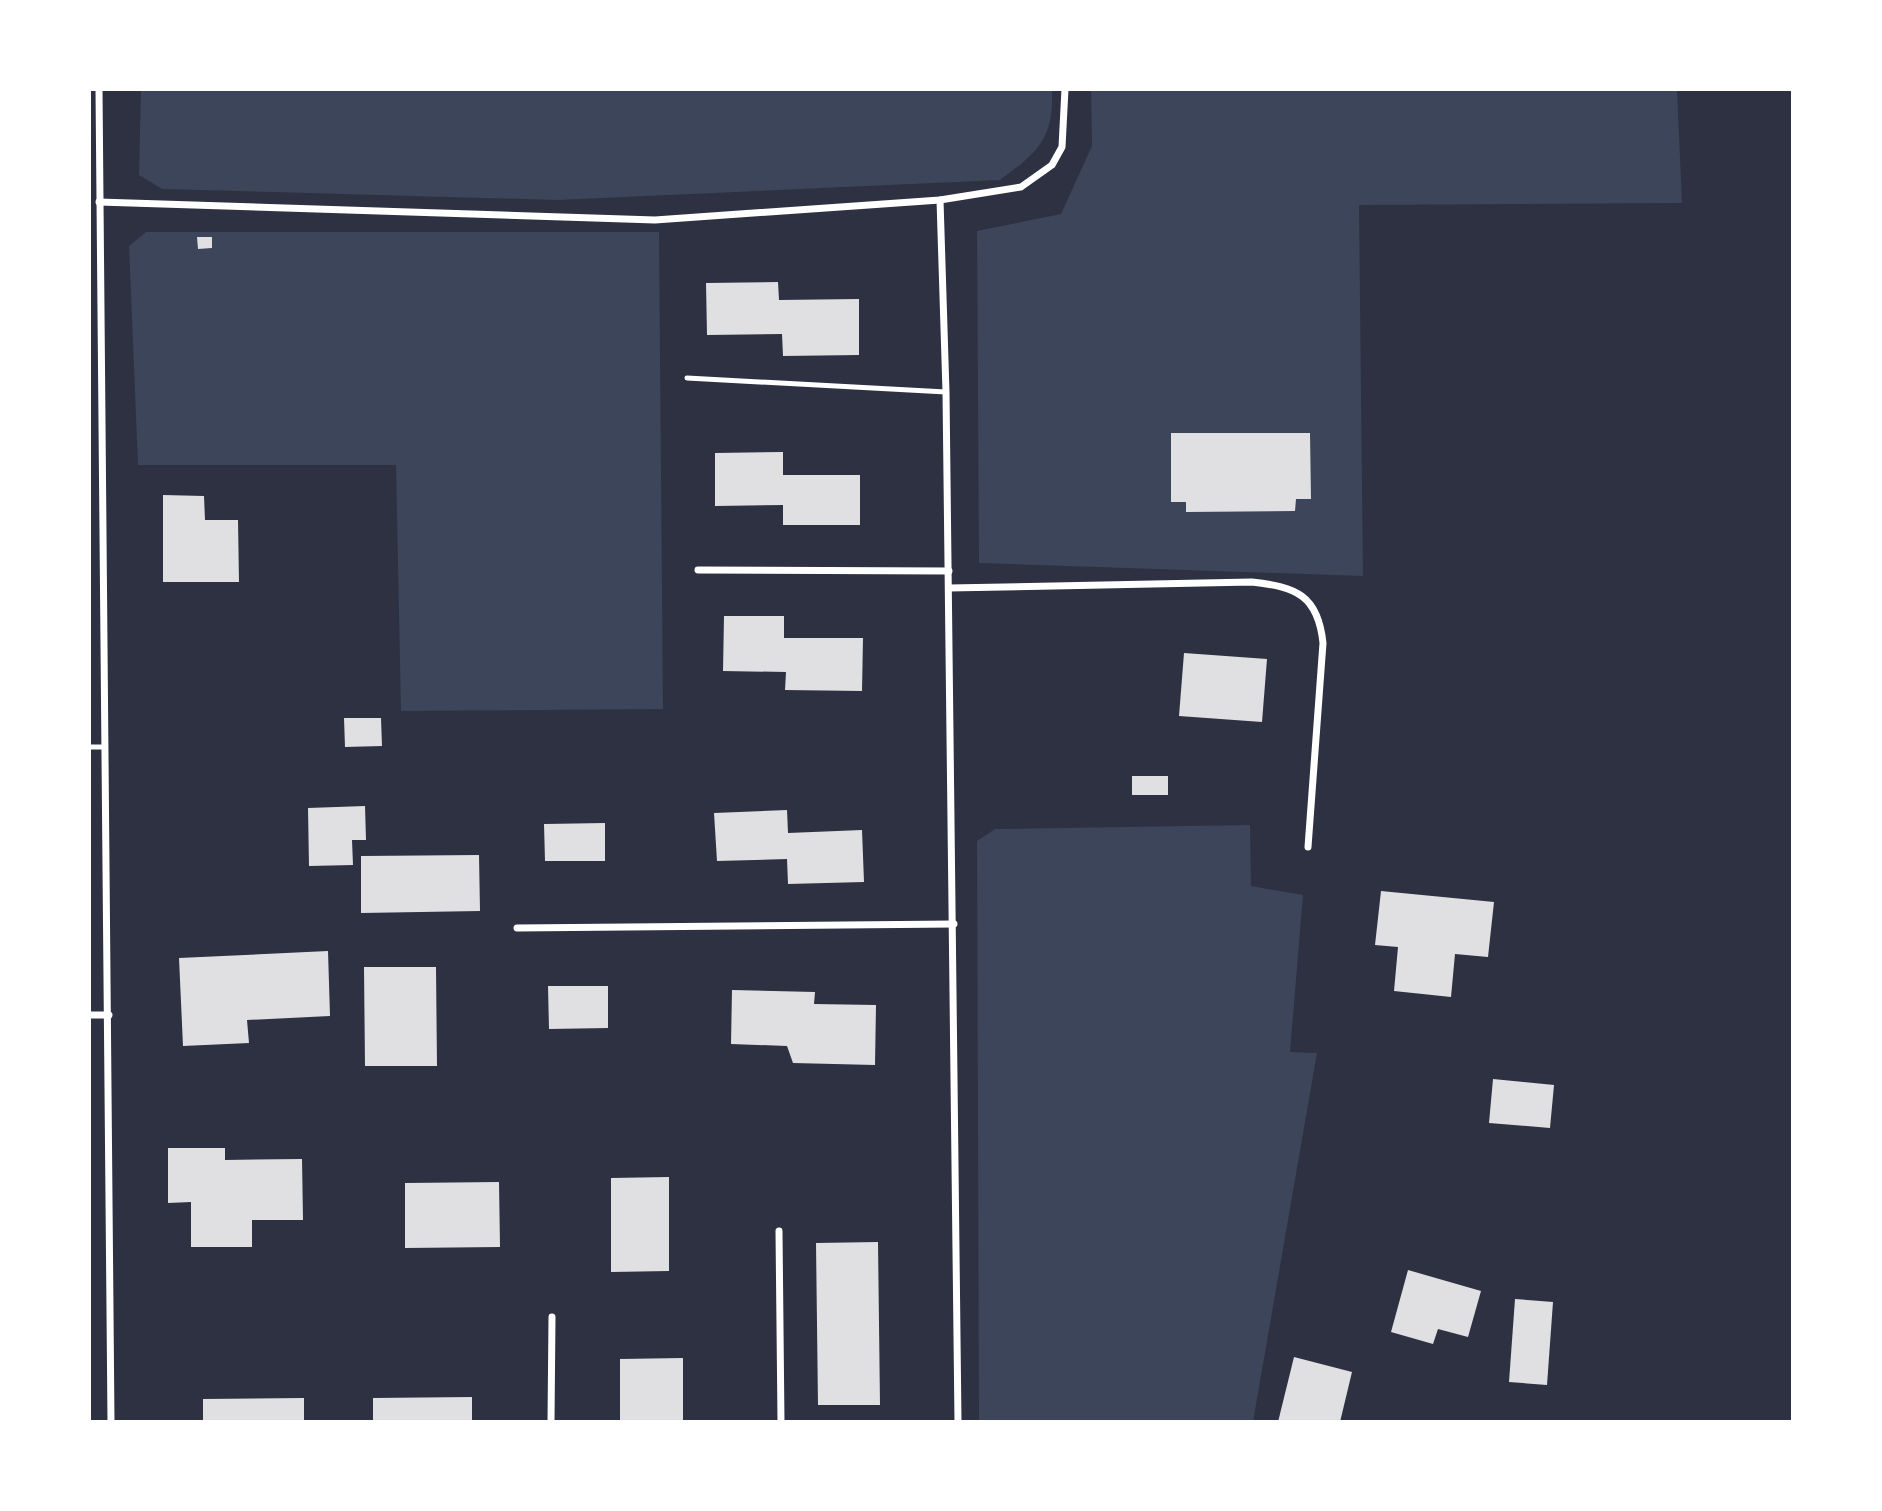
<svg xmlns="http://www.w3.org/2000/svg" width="1882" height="1511" viewBox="0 0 1882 1511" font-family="'Varela Round',sans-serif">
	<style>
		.green { fill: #3c4559 }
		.building { fill: #e0e0e3 }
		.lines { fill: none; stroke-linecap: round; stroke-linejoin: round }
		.service { stroke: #fff; stroke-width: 5 }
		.minor { stroke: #fff; stroke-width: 7 }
	</style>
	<rect width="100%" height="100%" fill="#2d3142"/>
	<g class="green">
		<path d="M141,89H1052C1054,139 1038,152 1000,180L558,200L162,189L139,175Z"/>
		<polygon points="1091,89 1677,89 1682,203 1359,205 1363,576 979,563 977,231 1061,214 1092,146"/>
		<polygon points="146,232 659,232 663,709 401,711 396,465 138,465 129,246"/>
		<polygon points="1250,825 1251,886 1303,895 1290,1052 1317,1053 1253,1422 979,1422 977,841 995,829"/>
	</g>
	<g class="building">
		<polygon points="197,237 212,237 212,248 198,249"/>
		<polygon points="778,282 779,300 859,299 859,355 783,356 782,334 707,335 706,283"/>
		<polygon points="1171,433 1310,433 1311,499 1296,499 1295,511 1186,512 1186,502 1171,502"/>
		<polygon points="783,452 783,475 860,475 860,525 783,525 783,505 715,506 715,453"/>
		<polygon points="163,495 204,496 205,520 238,520 239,582 163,582"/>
		<polygon points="724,616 784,616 784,638 863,638 862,691 785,690 786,672 723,671"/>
		<polygon points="1184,653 1267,659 1262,722 1179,716"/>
		<polygon points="344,718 381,718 382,746 345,747"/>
		<rect x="1132" y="776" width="36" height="19"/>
		<polygon points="365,806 366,840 352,840 353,865 309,866 308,808"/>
		<polygon points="787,810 788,833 862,830 864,882 788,884 787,859 717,861 714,813"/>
		<polygon points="605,823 605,861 545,861 544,824"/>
		<polygon points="479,855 480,911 361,913 361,856"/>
		<polygon points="1381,891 1494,902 1488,957 1455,954 1451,997 1394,991 1398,947 1375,945"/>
		<polygon points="328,951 330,1016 247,1020 249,1043 183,1046 179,958"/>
		<polygon points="364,967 436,967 437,1066 365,1066"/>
		<polygon points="548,986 608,986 608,1028 549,1029"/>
		<polygon points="732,990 815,992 814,1004 876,1005 875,1065 793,1063 787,1046 731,1044"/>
		<polygon points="1493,1079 1554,1085 1550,1128 1489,1123"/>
		<polygon points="168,1148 225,1148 225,1160 302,1159 303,1220 252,1220 252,1247 191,1247 191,1202 168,1203"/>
		<polygon points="669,1177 669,1271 611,1272 611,1178"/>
		<polygon points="499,1182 500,1247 405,1248 405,1183"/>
		<polygon points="878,1242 880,1405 818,1405 816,1243"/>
		<polygon points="1408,1270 1481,1291 1468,1337 1438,1329 1433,1344 1391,1332"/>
		<polygon points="1515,1299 1553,1302 1547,1385 1509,1382"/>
		<polygon points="1294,1357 1352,1372 1340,1422 1278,1422"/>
		<polygon points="683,1358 683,1422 620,1422 620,1359"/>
		<polygon points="472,1397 472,1422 373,1422 373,1398"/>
		<polygon points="304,1398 304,1422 203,1422 203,1399"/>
	</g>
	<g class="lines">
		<g class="service">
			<polyline points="687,378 946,392"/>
			<polyline points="89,747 104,747"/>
		</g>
		<g class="minor">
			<polyline points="99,89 111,1422"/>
			<polyline points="940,200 946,392 958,1422"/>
			<polyline points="99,202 655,220 940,200 1021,187 1052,165 1062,147 1065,89"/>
			<polyline points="698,570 949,571"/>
			<path d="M949,588L1252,582C1296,587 1318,595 1323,643L1308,847"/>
			<polyline points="517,928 954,924"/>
			<polyline points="89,1015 109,1015"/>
			<polyline points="779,1231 781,1422"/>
			<polyline points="551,1422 552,1317"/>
		</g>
	</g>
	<rect width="1882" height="1511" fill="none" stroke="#ffffff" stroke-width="182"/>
</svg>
